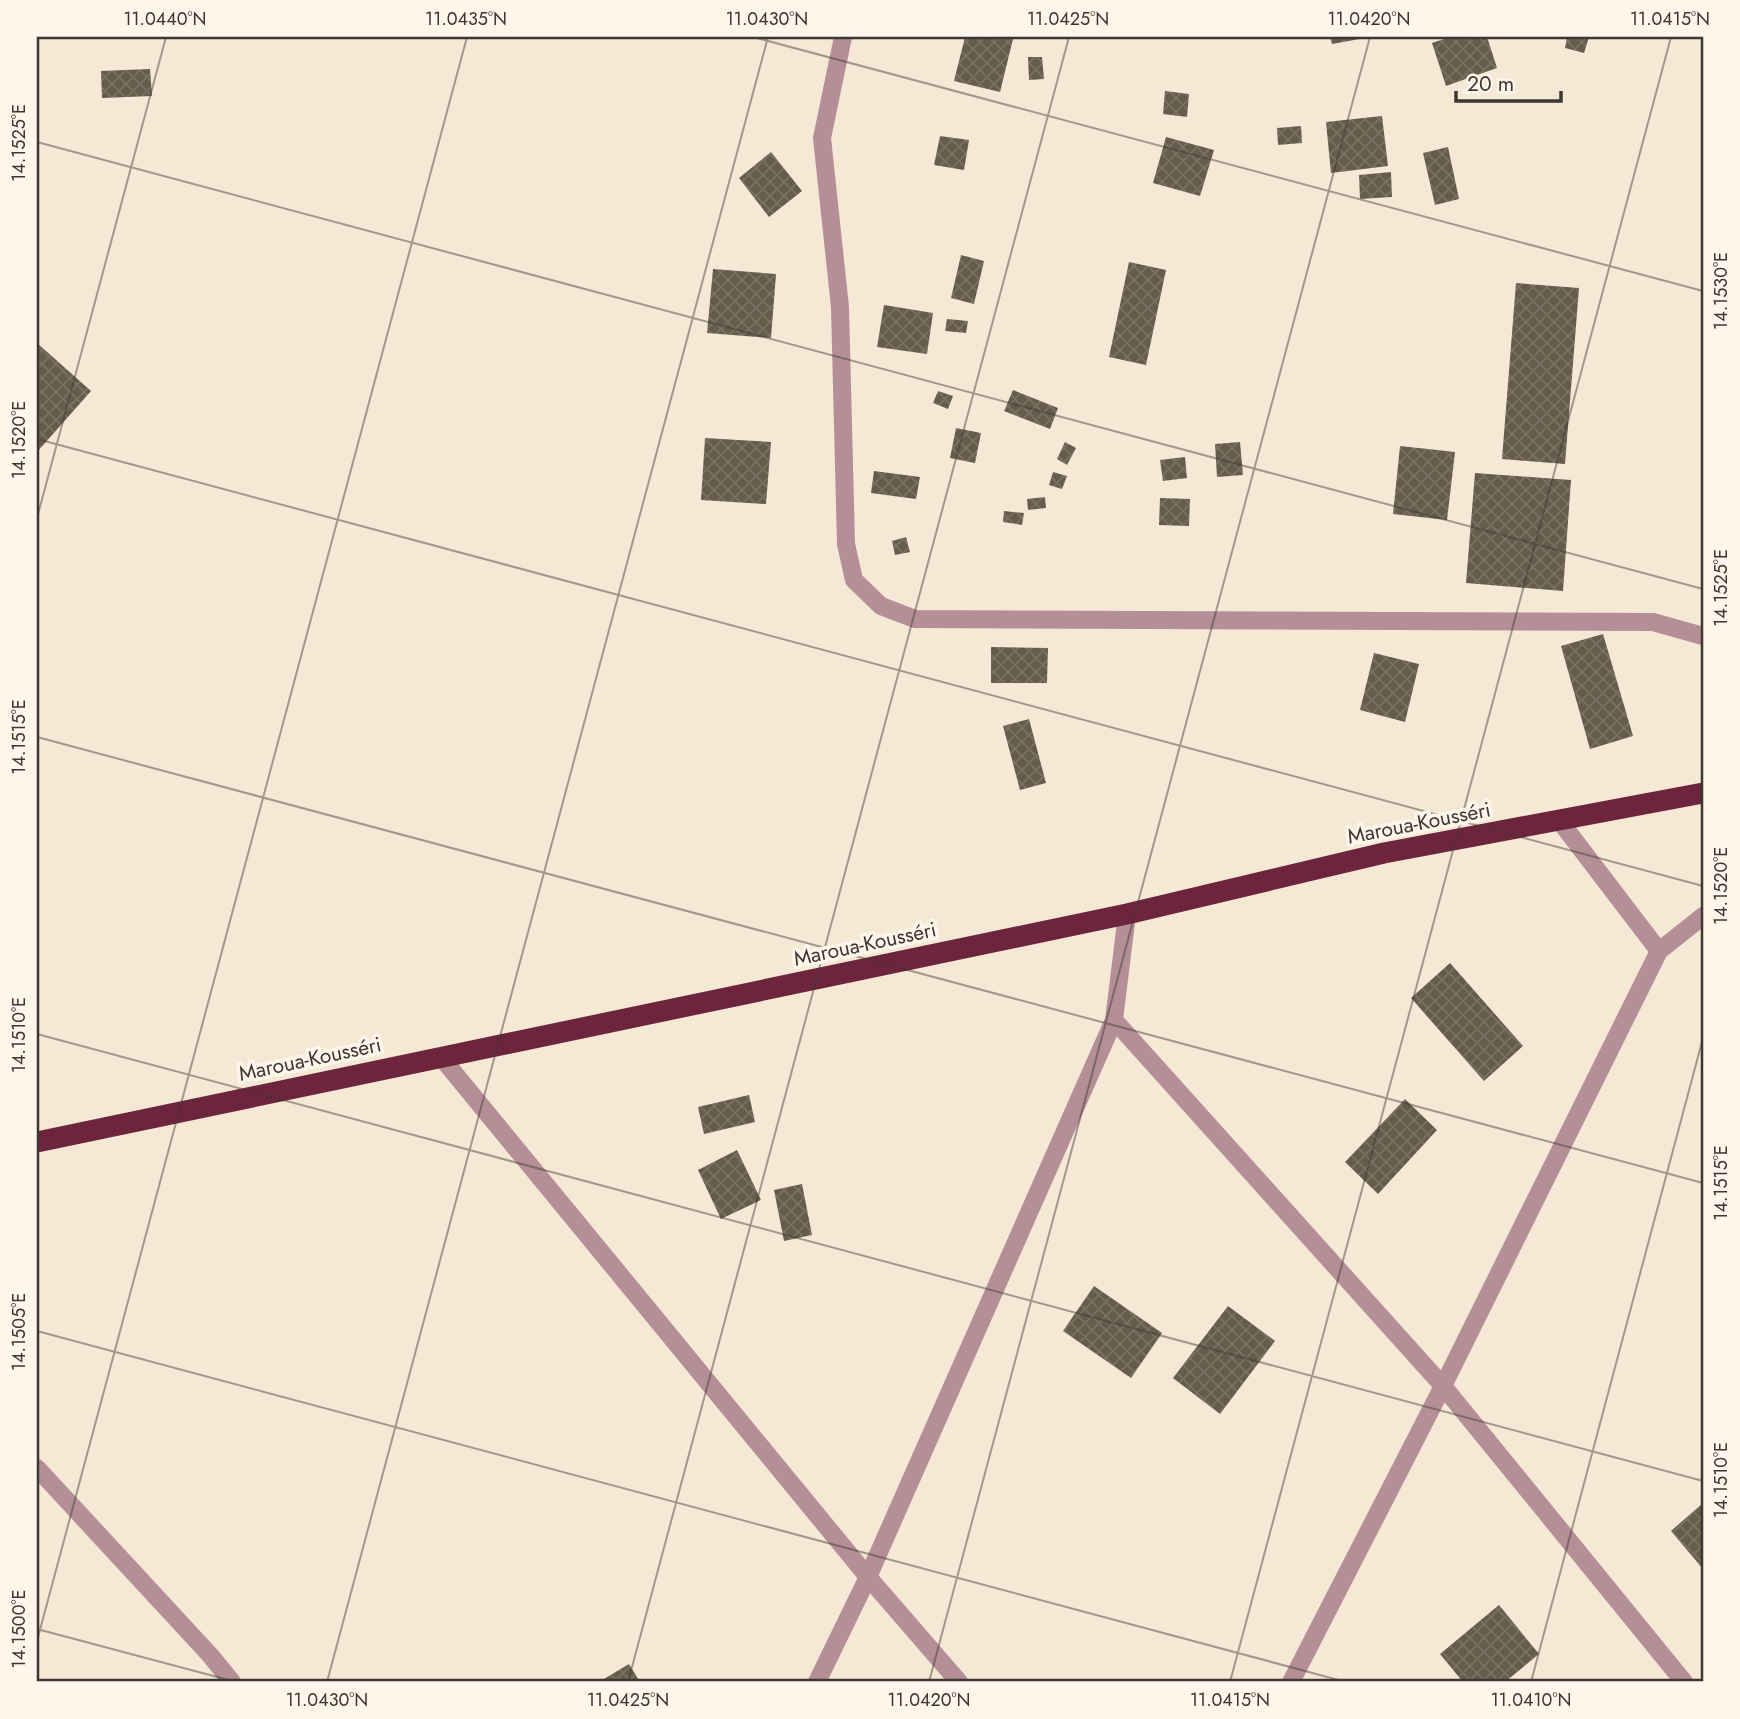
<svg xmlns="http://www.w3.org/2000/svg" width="1740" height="1719" viewBox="0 0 1740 1719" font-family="Jost,sans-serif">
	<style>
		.building { fill: url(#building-cross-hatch) }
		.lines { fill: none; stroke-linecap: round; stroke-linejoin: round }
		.minor { stroke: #b48f97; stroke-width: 18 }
		.highway { stroke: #6d253d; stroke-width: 21 }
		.ticks { fill: none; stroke: #3c3730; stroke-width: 2; stroke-opacity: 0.45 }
		.labels { text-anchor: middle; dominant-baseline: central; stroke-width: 7; stroke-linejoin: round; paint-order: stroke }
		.street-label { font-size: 21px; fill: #3c3730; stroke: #fef6eb }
		.neatline { fill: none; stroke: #3c3730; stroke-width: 2.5 }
		.ticks-label { font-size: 18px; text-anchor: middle; fill: #3c3730 }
	</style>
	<defs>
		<pattern id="building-cross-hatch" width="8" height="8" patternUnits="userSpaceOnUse" patternTransform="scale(1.75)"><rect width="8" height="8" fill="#665c4b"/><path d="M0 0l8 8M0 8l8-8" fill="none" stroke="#797163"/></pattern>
	</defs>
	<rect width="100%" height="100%" fill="#f5e8d5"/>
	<g class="building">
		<polygon points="965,37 1005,37 1013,39 1000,92 954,81"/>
		<polygon points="1330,37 1365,37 1365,38 1332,44"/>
		<polygon points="1450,37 1487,37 1497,68 1446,86 1432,43"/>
		<polygon points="1567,37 1589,37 1584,53 1565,48"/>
		<polygon points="1028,57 1042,57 1044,79 1029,80"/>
		<polygon points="150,69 152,96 102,98 101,71"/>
		<polygon points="1165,91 1189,94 1187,117 1163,114"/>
		<polygon points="1382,116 1388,166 1331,173 1326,122"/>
		<polygon points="1301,126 1302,143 1278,145 1277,128"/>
		<polygon points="940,136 969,140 964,170 934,165"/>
		<polygon points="1166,137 1214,150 1200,196 1153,183"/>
		<polygon points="1448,147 1459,199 1435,205 1423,153"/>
		<polygon points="771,152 802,191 769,217 739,178"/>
		<polygon points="1391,172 1392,197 1360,199 1359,175"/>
		<polygon points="961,255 984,261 974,304 951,298"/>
		<polygon points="1129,262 1166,270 1146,365 1109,357"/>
		<polygon points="713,269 776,274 771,338 707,333"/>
		<polygon points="1516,283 1579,288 1565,464 1502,459"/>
		<polygon points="884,305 933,313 927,354 877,347"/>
		<polygon points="947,319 968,321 966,333 945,331"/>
		<polygon points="37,343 91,391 37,452"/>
		<polygon points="1013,390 1058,408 1050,429 1004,411"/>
		<polygon points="938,391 953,396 948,409 933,403"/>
		<polygon points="956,428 981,433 975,463 950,458"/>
		<polygon points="705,438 771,442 766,504 701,500"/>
		<polygon points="1065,442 1076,448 1067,465 1057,459"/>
		<polygon points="1240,442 1243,475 1217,477 1215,444"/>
		<polygon points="1400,446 1455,452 1447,520 1393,514"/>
		<polygon points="1185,457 1187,478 1163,481 1160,460"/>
		<polygon points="874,471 920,477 916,499 871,493"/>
		<polygon points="1053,472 1067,476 1062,489 1049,485"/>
		<polygon points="1475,473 1571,480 1563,591 1466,583"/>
		<polygon points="1045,497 1046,508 1028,510 1027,499"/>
		<polygon points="1160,498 1190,499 1189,526 1159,525"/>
		<polygon points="1004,511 1024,513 1022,525 1003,522"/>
		<polygon points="906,537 910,552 895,555 892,541"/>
		<polygon points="1603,634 1633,736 1590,749 1561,646"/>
		<polygon points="991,647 1048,648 1047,683 991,683"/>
		<polygon points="1374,653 1419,664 1405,722 1360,710"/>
		<polygon points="1029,719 1046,783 1020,790 1003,726"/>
		<polygon points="1450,963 1523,1046 1484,1081 1411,998"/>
		<polygon points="749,1095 755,1122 704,1134 698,1107"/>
		<polygon points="1405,1099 1437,1130 1378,1194 1345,1162"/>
		<polygon points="737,1150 761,1200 721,1219 698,1170"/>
		<polygon points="802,1184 812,1235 784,1241 774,1190"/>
		<polygon points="1094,1286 1162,1333 1131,1378 1063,1331"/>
		<polygon points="1228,1306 1275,1341 1220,1414 1173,1378"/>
		<polygon points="1703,1503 1703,1569 1671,1531"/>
		<polygon points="1499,1605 1539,1654 1505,1682 1463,1682 1440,1654"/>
		<polygon points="629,1664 640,1682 599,1682"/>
	</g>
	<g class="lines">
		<g class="minor">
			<polyline points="843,37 822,138 840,307 846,544 854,580 881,606 915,619 1653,622 1703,636"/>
			<polyline points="1559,820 1659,951"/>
			<polyline points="1127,914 1114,1020 1443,1386 1684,1682"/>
			<polyline points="441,1057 868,1577 959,1682"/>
			<polyline points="37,1468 210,1655 232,1682"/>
			<polyline points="817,1682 868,1577 1114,1020"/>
			<polyline points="1291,1682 1443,1386 1659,951 1703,916"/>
		</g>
		<polyline class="highway" points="37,1142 1127,914 1384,853 1703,793"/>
	</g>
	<path class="ticks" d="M753,37L1703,291M37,142L1703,589M37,439L1703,886M37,518L166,37M37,737L1703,1183M37,1034L1703,1481M37,1331L1346,1682M37,1629L236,1682M37,1641L467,37M327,1682L768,37M628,1682L1069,37M929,1682L1370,37M1230,1682L1671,37M1531,1682L1703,1038"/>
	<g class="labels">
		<g class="street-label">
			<text transform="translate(1419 823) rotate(-11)">Maroua-Kousséri</text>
			<text transform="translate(865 944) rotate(-12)">Maroua-Kousséri</text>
			<text transform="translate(310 1059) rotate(-12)">Maroua-Kousséri</text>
		</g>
	</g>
	<rect width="1740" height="1719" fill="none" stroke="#fef6eb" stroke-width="77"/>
	<path d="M1456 91v10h105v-10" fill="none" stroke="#3c3730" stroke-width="3.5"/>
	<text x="1467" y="91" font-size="21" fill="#3c3730" stroke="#fef6eb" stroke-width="5" paint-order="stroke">20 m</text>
	<rect x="38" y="38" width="1664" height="1642" class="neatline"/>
	<g class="ticks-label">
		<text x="165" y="25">11.0440°N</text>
		<text x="466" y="25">11.0435°N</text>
		<text x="767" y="25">11.0430°N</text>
		<text x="1068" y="25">11.0425°N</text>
		<text x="1369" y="25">11.0420°N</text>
		<text x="1670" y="25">11.0415°N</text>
		<text transform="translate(19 143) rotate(-90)" y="6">14.1525°E</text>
		<text transform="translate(1721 291) rotate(-90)" y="6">14.1530°E</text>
		<text transform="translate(19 440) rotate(-90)" y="6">14.1520°E</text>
		<text transform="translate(1721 588) rotate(-90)" y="6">14.1525°E</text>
		<text transform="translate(19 737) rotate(-90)" y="6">14.1515°E</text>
		<text transform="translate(1721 886) rotate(-90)" y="6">14.1520°E</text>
		<text transform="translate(19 1035) rotate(-90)" y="6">14.1510°E</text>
		<text transform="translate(1721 1183) rotate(-90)" y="6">14.1515°E</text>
		<text transform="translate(19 1332) rotate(-90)" y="6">14.1505°E</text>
		<text transform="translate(1721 1480) rotate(-90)" y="6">14.1510°E</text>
		<text transform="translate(19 1629) rotate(-90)" y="6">14.1500°E</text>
		<text x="327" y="1706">11.0430°N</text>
		<text x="628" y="1706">11.0425°N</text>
		<text x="929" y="1706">11.0420°N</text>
		<text x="1230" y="1706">11.0415°N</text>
		<text x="1531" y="1706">11.0410°N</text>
	</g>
</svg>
